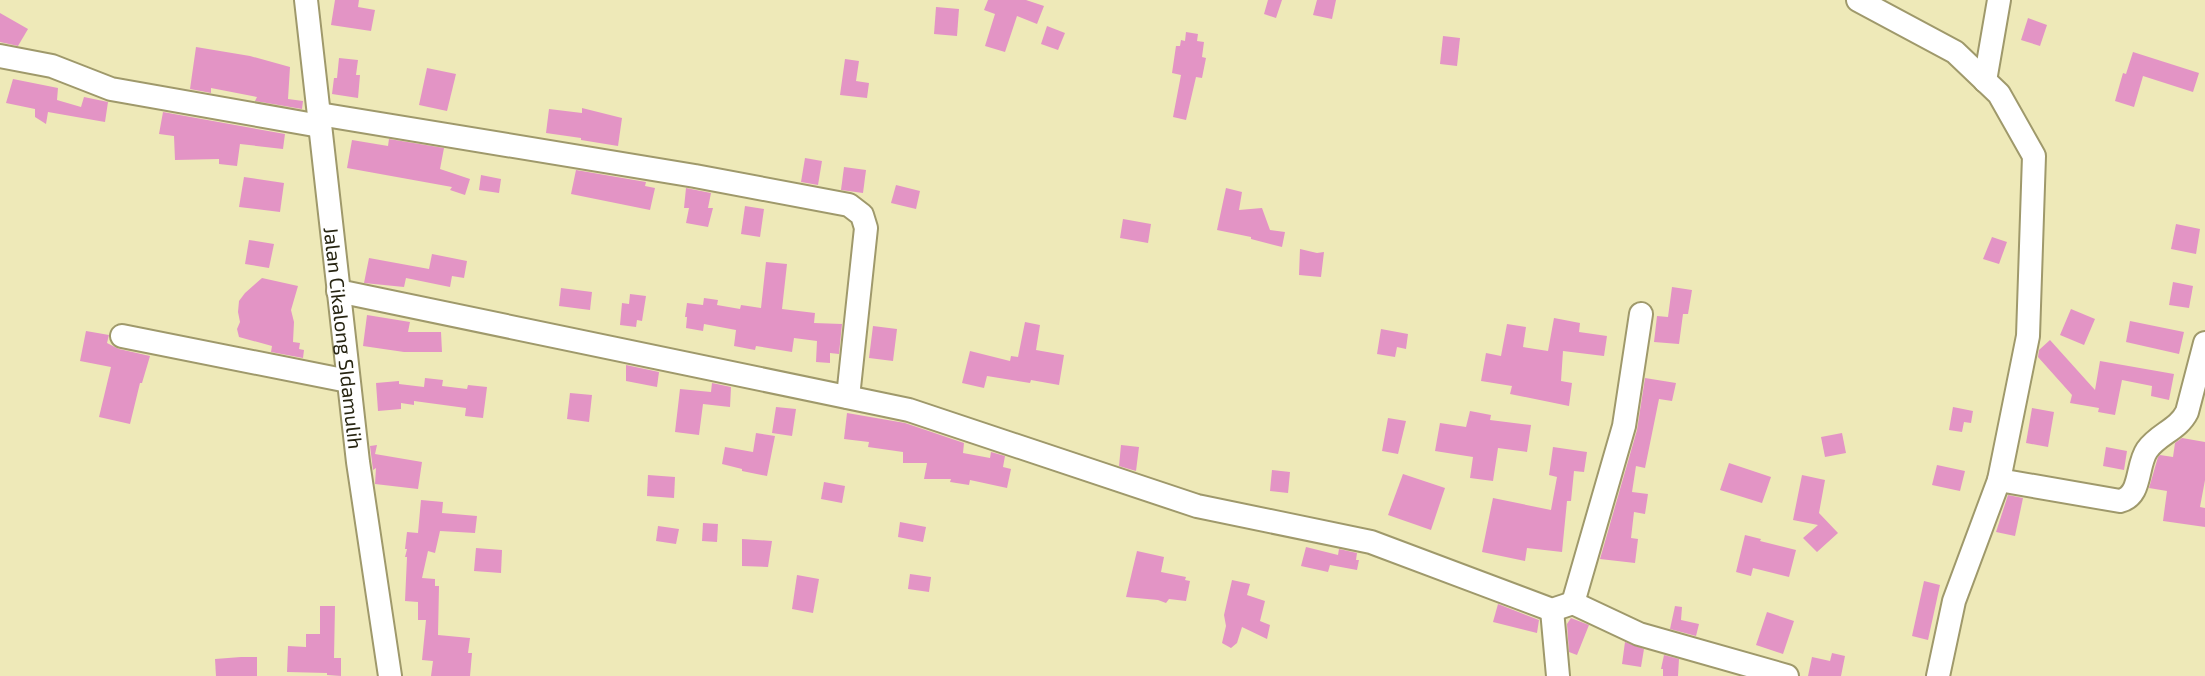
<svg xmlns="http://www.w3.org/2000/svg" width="2205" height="676" viewBox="0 0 2205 676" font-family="'Exo 2',sans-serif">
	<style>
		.building { fill: #e394c5 }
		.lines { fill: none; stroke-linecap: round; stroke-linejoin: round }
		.minor-casing { stroke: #9f996b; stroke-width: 26 }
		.minor { stroke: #fff; stroke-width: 22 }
		.labels { text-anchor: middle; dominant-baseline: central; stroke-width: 4.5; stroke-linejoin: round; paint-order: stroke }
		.street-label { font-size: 20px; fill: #272512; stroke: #fff }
	</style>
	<rect width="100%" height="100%" fill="#eee9b8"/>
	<g class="building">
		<polygon points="335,0 359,0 358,7 375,10 371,31 331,25"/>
		<polygon points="988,0 1026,0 1044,6 1037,24 1017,16 1005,52 985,46 995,14 984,10"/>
		<polygon points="1268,0 1282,0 1276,18 1264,14"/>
		<polygon points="1317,0 1336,0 1332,19 1313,15"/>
		<polygon points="936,7 959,9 957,36 934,34"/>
		<polygon points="0,13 28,29 18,46 0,42"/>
		<polygon points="2028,18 2047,25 2040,46 2021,40"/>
		<polygon points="1047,26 1065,33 1058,50 1041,44"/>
		<polygon points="1186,32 1198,34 1197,41 1204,42 1202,57 1206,58 1202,78 1196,77 1186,120 1173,117 1181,75 1172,73 1176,46 1180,46 1181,40 1185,41"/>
		<polygon points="1443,36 1460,38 1457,66 1440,64"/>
		<polygon points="196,47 250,56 290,67 288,99 303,101 302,109 255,101 257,97 211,88 211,93 190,89"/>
		<polygon points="2133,52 2199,73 2193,92 2143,76 2134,107 2115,101 2123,73 2126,74"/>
		<polygon points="339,58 358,60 356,75 360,75 358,98 332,94 334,78 337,78"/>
		<polygon points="845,59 859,61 856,81 869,83 867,98 840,95"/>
		<polygon points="427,68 456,74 447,111 419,105"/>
		<polygon points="13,79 58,88 57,100 81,107 84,97 108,102 105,122 48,112 46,124 35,117 35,109 6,103"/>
		<polygon points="582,108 622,118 618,146 581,140 581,138 546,133 549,109 582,113"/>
		<polygon points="163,112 285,134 283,149 240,144 237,166 219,164 219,159 175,160 174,136 159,134"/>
		<polygon points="389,139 444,148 440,169 470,179 465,195 450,190 452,187 347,168 352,140 388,146"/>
		<polygon points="805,158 822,161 818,185 801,182"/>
		<polygon points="844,167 866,170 863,193 841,190"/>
		<polygon points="576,170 646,182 645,186 655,188 650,210 571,194"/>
		<polygon points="481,175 501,179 499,193 479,190"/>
		<polygon points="244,177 284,183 280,212 239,207"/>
		<polygon points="896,185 920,191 916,209 891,203"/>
		<polygon points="686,188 711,193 708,208 713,208 708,227 686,223 689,208 684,208"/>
		<polygon points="1226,188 1242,192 1239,210 1262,208 1270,230 1285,232 1282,247 1251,239 1251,237 1217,230"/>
		<polygon points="745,206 764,209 760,237 741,234"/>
		<polygon points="1123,219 1151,224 1148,243 1120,238"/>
		<polygon points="2176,224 2200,229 2196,254 2171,249"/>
		<polygon points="1992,237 2007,242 1999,264 1983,259"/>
		<polygon points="249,240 274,244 269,268 245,264"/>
		<polygon points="1300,249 1317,253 1324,252 1321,277 1299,275"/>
		<polygon points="432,254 467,261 464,278 452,276 450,287 406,278 404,287 364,283 369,258 429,269"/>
		<polygon points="766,262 787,264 782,309 815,313 814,323 842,324 839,354 830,353 830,363 816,362 817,341 794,338 792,352 756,346 755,350 734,346 736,330 704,324 703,331 686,328 687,317 685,317 687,303 703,305 704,298 718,300 717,305 740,309 741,305 761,308"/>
		<polygon points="262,278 298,286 291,310 294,322 293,342 300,343 299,349 304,350 303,358 271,352 272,346 239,337 237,329 240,322 238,312 239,301 245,293"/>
		<polygon points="2173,282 2193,286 2189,308 2169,305"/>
		<polygon points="1672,287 1692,290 1688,314 1683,314 1679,344 1654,342 1657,316 1668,317"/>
		<polygon points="561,288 592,292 590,310 559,306"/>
		<polygon points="630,294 646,296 642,321 637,320 636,327 620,325 622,303 629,304"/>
		<polygon points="2071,309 2095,319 2084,345 2060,335"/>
		<polygon points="367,315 410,322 408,332 441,332 442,352 404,352 363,346"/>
		<polygon points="1554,318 1580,323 1579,332 1607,336 1604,356 1563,351 1561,381 1572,383 1569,406 1510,394 1512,386 1481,381 1486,353 1501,356 1507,324 1526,327 1523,347 1548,351"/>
		<polygon points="2130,321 2184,332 2179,354 2126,342"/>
		<polygon points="1025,322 1040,325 1036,350 1064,355 1059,385 1031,380 1030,383 987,376 984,388 962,383 970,351 1010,361 1011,356 1018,357"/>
		<polygon points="873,326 897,329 893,361 869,358"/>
		<polygon points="1381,329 1408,334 1406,349 1397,347 1395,357 1377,354"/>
		<polygon points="86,331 109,335 107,343 119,349 150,356 142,383 140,383 130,424 99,417 111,367 80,361"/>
		<polygon points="2050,340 2095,390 2100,361 2174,374 2169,400 2151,396 2152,386 2122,380 2115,415 2098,412 2099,408 2070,403 2072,395 2038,357 2039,350"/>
		<polygon points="626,365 659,372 657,387 626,381"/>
		<polygon points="425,378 443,380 442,386 467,389 468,385 487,387 483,418 465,416 466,408 414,401 414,405 401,403 401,409 378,411 376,383 399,381 399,384 424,387"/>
		<polygon points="1645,378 1676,383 1672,401 1659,399 1645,468 1636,466 1632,492 1648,494 1645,514 1634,512 1631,538 1638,539 1635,563 1600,559 1637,430"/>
		<polygon points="712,383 731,387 730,407 703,404 699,435 675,432 680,389 711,392"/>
		<polygon points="570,393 592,395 589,422 567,419"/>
		<polygon points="776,407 796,409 792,436 772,433"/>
		<polygon points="1953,407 1973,411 1971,423 1964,422 1962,432 1949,430"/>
		<polygon points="2032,408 2054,412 2048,447 2026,443"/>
		<polygon points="1470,411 1491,415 1490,420 1531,425 1527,452 1498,448 1493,481 1470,478 1473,457 1435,451 1440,423 1466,427"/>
		<polygon points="847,413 905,423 964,443 963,453 990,458 991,452 1005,456 1003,467 1011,469 1007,488 970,480 969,485 950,482 951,479 924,479 927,463 903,463 903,452 868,447 869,442 844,439"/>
		<polygon points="1388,418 1406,421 1398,454 1382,451"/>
		<polygon points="756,433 775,436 767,476 742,471 742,469 722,464 725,447 753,452"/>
		<polygon points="1842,433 1846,453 1825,457 1821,437"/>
		<polygon points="2182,438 2205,442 2205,480 2200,507 2205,508 2205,527 2163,521 2167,491 2149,488 2158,457 2160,455 2173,457 2175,443"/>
		<polygon points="377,445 375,454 422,462 418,489 375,484 376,468 373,470 370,446"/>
		<polygon points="1121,445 1139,447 1136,471 1119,466"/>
		<polygon points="1553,447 1587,452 1584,472 1574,471 1571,501 1567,501 1562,552 1527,548 1525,561 1482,552 1493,498 1551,510 1557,477 1549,475"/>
		<polygon points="2106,447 2127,451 2124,470 2103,466"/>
		<polygon points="1729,463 1771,477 1762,503 1720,490"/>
		<polygon points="1937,465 1965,471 1960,491 1932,485"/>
		<polygon points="1272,470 1290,472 1288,493 1270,491"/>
		<polygon points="1403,474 1445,488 1431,530 1388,515"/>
		<polygon points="648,475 675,477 674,498 647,496"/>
		<polygon points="1802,475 1825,480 1819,513 1838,533 1817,552 1803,538 1818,525 1793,520"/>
		<polygon points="824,482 845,486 842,503 821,499"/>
		<polygon points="2008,495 2023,498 2015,536 1996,532"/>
		<polygon points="421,500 443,502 442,513 477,516 475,533 440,531 435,553 428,551 422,578 435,579 435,586 439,586 438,635 470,638 468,653 472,653 470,676 431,676 433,661 422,660 426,620 418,620 418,602 405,601 407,557 405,557 407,549 405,549 407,532 418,533"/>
		<polygon points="900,522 926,527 923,542 898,537"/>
		<polygon points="703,523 718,524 717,542 702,541"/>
		<polygon points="658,526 679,529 676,544 656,541"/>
		<polygon points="1745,535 1761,539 1760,541 1796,550 1789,577 1753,568 1751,576 1736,572"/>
		<polygon points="742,539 772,541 768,567 742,566"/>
		<polygon points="1306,547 1338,555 1339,549 1357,553 1356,560 1359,560 1357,570 1330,565 1328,572 1301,566"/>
		<polygon points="476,548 502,550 501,573 474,571"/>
		<polygon points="1137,551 1164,557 1161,572 1186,577 1185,580 1190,581 1186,601 1169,599 1166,603 1158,600 1126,597"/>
		<polygon points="910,574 931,577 929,592 908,589"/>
		<polygon points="797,575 819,579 813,613 792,609"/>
		<polygon points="1232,580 1250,584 1247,595 1265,601 1260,621 1270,625 1267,639 1242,627 1237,643 1231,648 1222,643 1226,626 1224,615"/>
		<polygon points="1924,581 1940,585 1928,640 1912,636"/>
		<polygon points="1498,604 1539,620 1537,633 1493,622"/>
		<polygon points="320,606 335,606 334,658 341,658 341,676 327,675 327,673 287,672 288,646 306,647 306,634 320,634"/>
		<polygon points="1675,606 1682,607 1681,620 1699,624 1696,636 1670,629"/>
		<polygon points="1767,612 1794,621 1783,654 1756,645"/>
		<polygon points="1571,618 1589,625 1577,655 1569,652 1567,624"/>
		<polygon points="1625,642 1644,649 1641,667 1622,664"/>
		<polygon points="1832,653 1845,656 1841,676 1808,676 1812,657 1830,661"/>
		<polygon points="1664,655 1679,659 1678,676 1663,676 1663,669 1661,669"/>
		<polygon points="241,657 257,657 257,676 216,676 215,659"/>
	</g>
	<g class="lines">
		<g class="minor-casing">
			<g id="minor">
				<path id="s1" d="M306,0L358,462L390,676"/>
				<polyline points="1858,0 1955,52 1999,94 2034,156 2028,336 1999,480 1954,601 1938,676"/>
				<polyline points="0,56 52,66 111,89 320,126"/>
				<polyline points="1985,81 1999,0"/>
				<polyline points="319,114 695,176 849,205 862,215 866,228 848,397"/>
				<polyline points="338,291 909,410 1197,506 1371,542 1552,610 1573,603 1639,634 1787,676"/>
				<polyline points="122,336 348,381"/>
				<path d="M1999,480L2120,501C2142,496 2136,466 2147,450C2158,434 2178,430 2187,412L2205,343"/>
				<polyline points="1573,603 1624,426 1641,314"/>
				<polyline points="1552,610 1558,676"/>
			</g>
		</g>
		<use href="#minor" class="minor"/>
	</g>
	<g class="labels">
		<g class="street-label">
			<text stroke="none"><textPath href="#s1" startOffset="340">Jalan Cikalong SIdamulih</textPath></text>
		</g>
	</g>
</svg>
